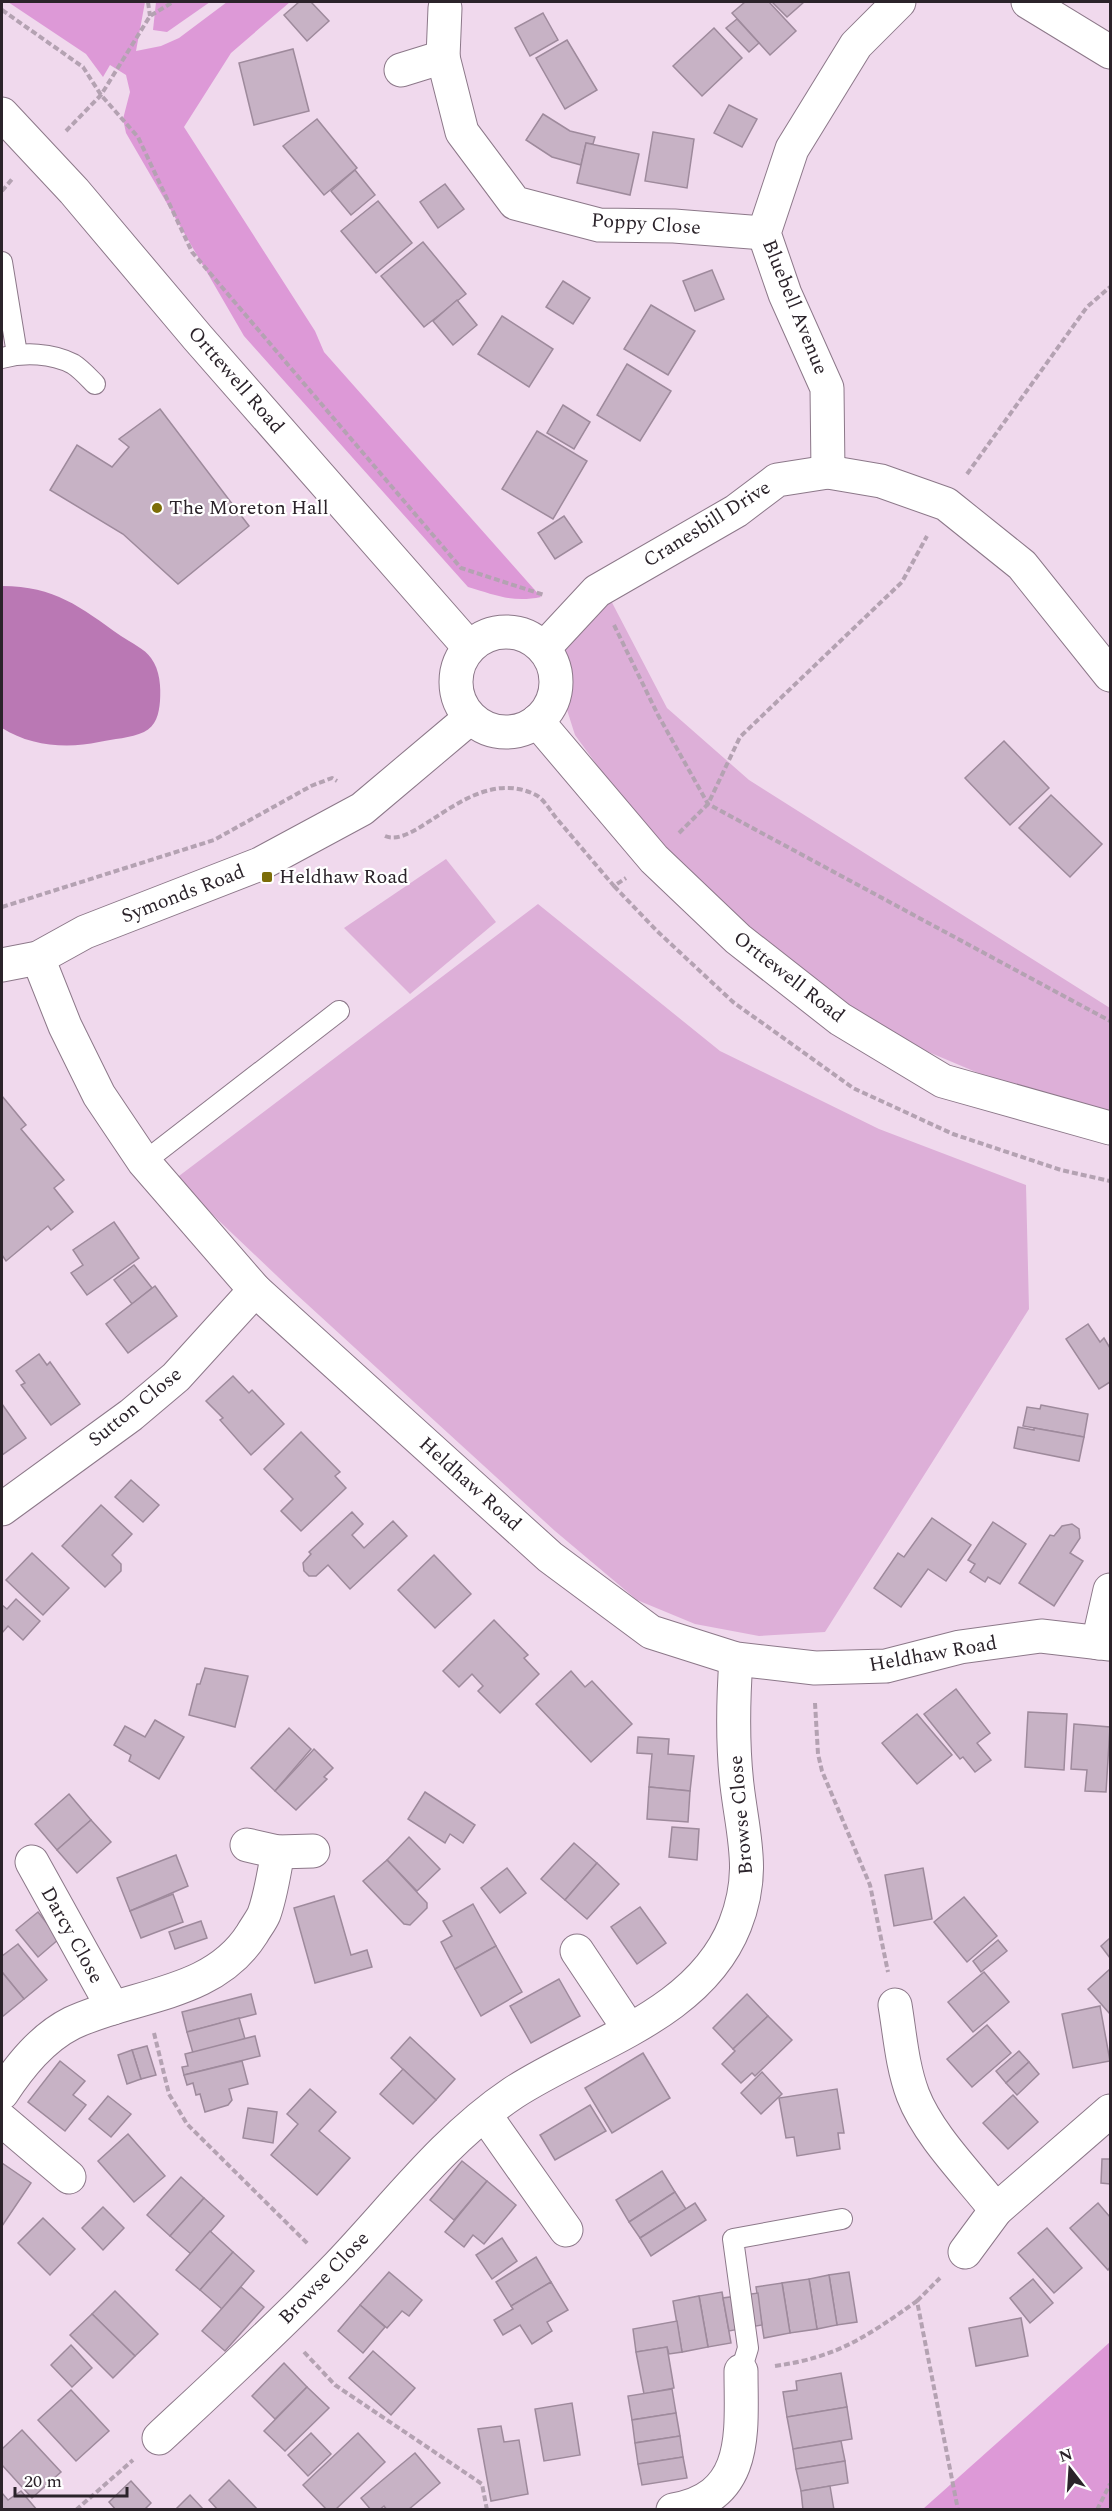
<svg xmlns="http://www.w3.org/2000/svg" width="1112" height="2511" viewBox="0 0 1112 2511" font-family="Spectral,serif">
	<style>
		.green { fill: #ddafd8 }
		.forest { fill: #dd99d7 }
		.water { fill: #ba78b4 }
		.building { fill: #c7b2c5; stroke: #9e8a9c; stroke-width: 1.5 }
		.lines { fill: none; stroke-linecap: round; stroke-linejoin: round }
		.service-casing { stroke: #8c7889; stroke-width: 22 }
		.minor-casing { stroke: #8c7889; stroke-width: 35 }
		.tertiary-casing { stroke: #8c7889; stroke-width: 35 }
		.path { stroke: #b4a2b2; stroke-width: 4; stroke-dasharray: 6 3; stroke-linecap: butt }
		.service { stroke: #fff; stroke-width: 20 }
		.minor { stroke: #fff; stroke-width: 33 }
		.tertiary { stroke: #fff; stroke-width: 33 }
		.poi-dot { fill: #7c6d08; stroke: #fff; stroke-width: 2 }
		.labels { text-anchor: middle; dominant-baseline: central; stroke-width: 4.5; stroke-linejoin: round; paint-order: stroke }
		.street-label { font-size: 20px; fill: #2b232a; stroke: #fff }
		.poi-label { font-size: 20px; fill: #2b232a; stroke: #fff; text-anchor: start }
	</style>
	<rect width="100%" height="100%" fill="#f0d9ed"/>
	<g class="green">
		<polygon points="607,593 667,708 749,780 1110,1008 1110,1116 1040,1099 881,1032 749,935 646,832 575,735 561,691 541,656"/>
		<polygon points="446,859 496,922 410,994 344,928"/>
		<polygon points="538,904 720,1051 879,1129 1026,1185 1029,1309 825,1632 759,1636 695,1624 637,1600 555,1531 296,1294 175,1179"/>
	</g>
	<g class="forest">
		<path d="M8,2H145L136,51L161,46L179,38L227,2H290L231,53L184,127L315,331L324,352L541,597C513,603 495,595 468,587L244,336L126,133L123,119L130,92L126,75L110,65L103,77L86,54Z"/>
		<polygon points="156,2 210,2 167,32 153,30"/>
		<polygon points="1110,2342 1110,2509 923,2509"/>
	</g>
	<path class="water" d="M2,586C55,586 80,607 121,636C130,642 145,649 151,658C160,670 161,687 160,701C159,714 156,726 144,732C131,738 113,739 99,742C67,749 30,746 2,728Z"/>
	<g class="building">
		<polygon points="299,2 311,2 329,21 307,41 284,15"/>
		<polygon points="745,2 769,2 796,31 770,55 732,13"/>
		<polygon points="772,2 804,2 787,17"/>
		<polygon points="543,13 558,40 530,56 515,28"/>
		<polygon points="737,19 759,43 749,52 726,28"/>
		<polygon points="714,28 742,58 702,96 673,66"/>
		<polygon points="567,40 597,90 565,109 536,58"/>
		<polygon points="293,49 309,111 254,125 239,63"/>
		<polygon points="729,105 757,119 742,147 714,133"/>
		<polygon points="543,114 570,131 595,137 593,144 586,143 581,165 552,157 526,140"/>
		<polygon points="317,119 357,168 324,195 283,146"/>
		<polygon points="653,132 694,139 687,188 645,181"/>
		<polygon points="586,143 639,154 630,195 577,183"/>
		<polygon points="355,170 375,195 351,215 331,191"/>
		<polygon points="445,184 464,209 438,228 420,202"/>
		<polygon points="378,201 412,243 376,273 341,231"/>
		<polygon points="423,242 466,294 424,327 381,276"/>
		<polygon points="712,270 724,299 695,311 683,281"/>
		<polygon points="563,281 590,298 573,324 546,307"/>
		<polygon points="457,300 477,325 453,345 433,321"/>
		<polygon points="651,305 695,331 668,375 624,349"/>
		<polygon points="502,316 553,349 529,387 478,354"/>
		<polygon points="627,364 671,391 640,441 597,415"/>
		<polygon points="563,405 590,422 574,449 547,433"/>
		<polygon points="160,409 249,526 178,584 123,534 50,490 77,445 112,467 129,447 119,439"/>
		<polygon points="537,431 587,461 553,519 502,489"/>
		<polygon points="564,516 582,542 555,559 538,533"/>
		<polygon points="1004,741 1049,788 1010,825 965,778"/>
		<polygon points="1051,795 1102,844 1070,877 1019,828"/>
		<polygon points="2,1096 26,1125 21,1129 64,1180 54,1188 73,1212 51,1230 48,1226 6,1261 2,1255"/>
		<polygon points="114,1222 139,1258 87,1295 71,1273 83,1265 73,1250"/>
		<polygon points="134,1265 152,1288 132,1304 114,1280"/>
		<polygon points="155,1286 177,1316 128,1353 106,1324"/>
		<polygon points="1088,1324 1100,1342 1104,1338 1110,1348 1110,1382 1099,1389 1066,1339"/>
		<polygon points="39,1354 47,1365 50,1362 80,1404 51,1425 21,1385 25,1383 16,1371"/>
		<polygon points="233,1376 249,1393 252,1390 284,1424 251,1455 220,1420 223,1418 206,1401"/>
		<polygon points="2,1404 26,1438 2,1455"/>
		<polygon points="1041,1405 1088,1414 1084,1437 1023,1426 1027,1407 1040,1409"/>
		<polygon points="1018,1427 1034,1430 1034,1428 1084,1437 1079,1461 1014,1448"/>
		<polygon points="301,1432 340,1472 335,1476 346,1488 301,1531 281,1511 293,1499 264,1469"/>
		<polygon points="131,1480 159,1505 143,1522 115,1497"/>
		<polygon points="101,1505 132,1534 112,1555 121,1564 121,1571 105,1587 62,1546"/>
		<polygon points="352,1512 363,1524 352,1535 364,1548 393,1521 407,1536 350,1589 328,1565 316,1576 309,1576 304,1571 303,1563 311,1554 309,1552"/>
		<polygon points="932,1518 971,1545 946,1581 928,1569 901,1607 874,1588 898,1553 904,1557"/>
		<polygon points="993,1522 1026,1544 1000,1584 988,1577 985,1582 970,1572 975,1564 968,1560"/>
		<polygon points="1072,1524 1079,1529 1080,1538 1070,1553 1083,1561 1054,1606 1019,1583 1050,1535 1054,1536 1062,1526"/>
		<polygon points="32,1553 69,1588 43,1615 6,1580"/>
		<polygon points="434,1555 471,1594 435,1628 398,1590"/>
		<polygon points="16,1599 40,1621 23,1640 8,1626 2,1633 2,1605 7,1609"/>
		<polygon points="494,1620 528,1655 524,1658 539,1674 500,1713 478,1691 483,1686 472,1674 459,1687 443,1671"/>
		<polygon points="205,1668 248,1676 235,1727 189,1715 197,1684 200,1684"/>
		<polygon points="571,1671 585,1687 592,1681 632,1724 591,1762 536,1704"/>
		<polygon points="956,1689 990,1733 977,1743 991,1760 975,1772 963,1757 960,1759 924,1714"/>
		<polygon points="1028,1712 1067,1714 1064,1770 1025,1767"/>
		<polygon points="917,1714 952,1755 917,1784 882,1743"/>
		<polygon points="155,1720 184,1737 159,1779 129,1761 131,1755 114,1745 125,1726 145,1737"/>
		<polygon points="1074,1724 1110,1727 1106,1792 1085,1791 1087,1770 1071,1769"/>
		<polygon points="289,1728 311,1749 275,1791 251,1768"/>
		<polygon points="638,1737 669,1739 668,1754 694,1756 690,1791 649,1787 652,1754 637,1753"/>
		<polygon points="314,1749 333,1768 324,1777 327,1779 296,1810 275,1791"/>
		<polygon points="649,1787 690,1791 688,1822 647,1819"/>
		<polygon points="425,1792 475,1825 463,1843 450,1834 445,1843 408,1819"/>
		<polygon points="69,1794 91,1820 57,1850 35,1824"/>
		<polygon points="91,1820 111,1842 77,1873 57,1850"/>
		<polygon points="672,1827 699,1829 697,1860 669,1857"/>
		<polygon points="409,1837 440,1869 417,1891 387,1860"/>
		<polygon points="574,1843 597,1863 565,1900 541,1879"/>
		<polygon points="176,1855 188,1886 130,1911 117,1878"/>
		<polygon points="387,1860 427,1903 427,1908 410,1925 404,1924 363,1881"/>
		<polygon points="597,1863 619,1884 587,1919 565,1900"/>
		<polygon points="507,1868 526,1893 500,1913 481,1888"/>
		<polygon points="923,1868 932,1919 894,1926 885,1875"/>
		<polygon points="173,1894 183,1922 141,1938 130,1911"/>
		<polygon points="334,1896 351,1955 367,1950 372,1967 315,1983 294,1908"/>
		<polygon points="964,1897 997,1936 967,1962 934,1922"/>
		<polygon points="473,1904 496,1946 455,1969 441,1942 452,1936 443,1921"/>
		<polygon points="640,1907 666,1943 637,1964 611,1927"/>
		<polygon points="38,1912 59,1939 38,1957 16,1930"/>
		<polygon points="201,1921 207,1938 175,1949 169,1932"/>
		<polygon points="1110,1938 1110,1958 1101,1946"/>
		<polygon points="998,1940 1007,1951 981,1972 973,1961"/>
		<polygon points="18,1944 47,1980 24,1999 2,1972 2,1956"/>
		<polygon points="496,1946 522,1992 481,2016 455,1969"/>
		<polygon points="1110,1969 1110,2014 1088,1989"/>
		<polygon points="2,1972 24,1999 2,2017"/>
		<polygon points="984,1972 1009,2002 973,2032 948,2002"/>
		<polygon points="559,1979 580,2016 531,2043 510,2006"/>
		<polygon points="251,1994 256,2014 187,2032 182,2012"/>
		<polygon points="747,1994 768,2016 733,2049 713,2028"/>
		<polygon points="1100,2006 1110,2061 1073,2068 1062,2014"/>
		<polygon points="768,2016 792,2040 755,2076 752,2073 741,2083 722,2064 735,2051 733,2049"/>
		<polygon points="239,2018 245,2039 193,2053 187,2032"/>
		<polygon points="987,2025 1011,2053 972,2087 947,2059"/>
		<polygon points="255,2036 260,2056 184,2075 182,2067 188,2066 185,2054"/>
		<polygon points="410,2037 455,2079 436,2100 391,2058"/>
		<polygon points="147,2046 156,2075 141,2079 132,2050"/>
		<polygon points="132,2050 141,2079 127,2084 118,2055"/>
		<polygon points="1019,2051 1029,2062 1006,2083 996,2071"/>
		<polygon points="643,2053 670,2098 612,2133 585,2088"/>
		<polygon points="60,2061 85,2081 73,2095 86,2105 65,2131 28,2102"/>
		<polygon points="242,2061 248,2084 229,2089 232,2100 228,2105 205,2112 200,2094 196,2095 193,2083 187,2085 184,2075"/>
		<polygon points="1029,2062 1039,2074 1017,2095 1006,2083"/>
		<polygon points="403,2069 436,2100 413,2124 380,2094"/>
		<polygon points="762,2072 782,2094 761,2114 741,2093"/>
		<polygon points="310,2089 336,2112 319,2131 350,2158 317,2195 271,2155 298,2124 287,2114"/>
		<polygon points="837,2089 844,2133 838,2133 840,2149 797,2156 794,2137 786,2138 779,2098"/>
		<polygon points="1013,2095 1038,2122 1008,2149 983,2123"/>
		<polygon points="108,2096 131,2114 111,2137 89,2119"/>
		<polygon points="590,2105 606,2131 555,2160 540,2135"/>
		<polygon points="248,2108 277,2112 273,2143 243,2138"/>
		<polygon points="128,2134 165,2176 134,2202 98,2161"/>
		<polygon points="1102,2159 1110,2159 1110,2184 1101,2183"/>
		<polygon points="462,2161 487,2181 454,2220 430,2200"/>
		<polygon points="2,2163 31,2183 2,2226"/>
		<polygon points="662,2171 675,2192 629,2222 616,2200"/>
		<polygon points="181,2177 204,2198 170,2236 147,2215"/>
		<polygon points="487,2181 516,2205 484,2244 473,2235 464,2247 445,2232"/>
		<polygon points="675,2192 686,2209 640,2238 629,2222"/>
		<polygon points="204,2198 224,2216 191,2254 170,2236"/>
		<polygon points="695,2203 706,2220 651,2256 640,2238"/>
		<polygon points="1098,2203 1110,2217 1110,2267 1108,2270 1070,2228"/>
		<polygon points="103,2207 124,2228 103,2250 82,2228"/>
		<polygon points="43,2218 75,2249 50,2275 18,2243"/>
		<polygon points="1047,2228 1082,2268 1054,2293 1018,2253"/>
		<polygon points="210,2231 233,2252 200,2290 176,2270"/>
		<polygon points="502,2238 517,2261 492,2279 476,2255"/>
		<polygon points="233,2252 254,2271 222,2309 200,2290"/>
		<polygon points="536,2257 551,2282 511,2306 496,2282"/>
		<polygon points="389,2272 422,2300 409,2316 402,2311 387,2328 360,2305"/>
		<polygon points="849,2272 857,2322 837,2325 829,2275"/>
		<polygon points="829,2275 837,2325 817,2329 809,2279"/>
		<polygon points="809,2279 817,2329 790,2333 782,2283"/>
		<polygon points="1033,2279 1053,2303 1030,2323 1010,2298"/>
		<polygon points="551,2282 568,2310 547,2322 552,2331 532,2344 520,2325 503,2335 494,2320 513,2309 511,2306"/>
		<polygon points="782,2283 790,2333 764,2338 756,2287"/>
		<polygon points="241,2287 264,2307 225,2351 202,2331"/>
		<polygon points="115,2291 158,2334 135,2356 92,2314"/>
		<polygon points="722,2292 731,2343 708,2347 699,2296"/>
		<polygon points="758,2293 762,2325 729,2331 723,2298"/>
		<polygon points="699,2296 708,2347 682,2352 673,2301"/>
		<polygon points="360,2305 385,2327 363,2353 338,2331"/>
		<polygon points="92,2314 135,2356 113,2378 70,2335"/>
		<polygon points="1021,2318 1028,2356 976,2366 969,2328"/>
		<polygon points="677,2321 682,2352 669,2354 667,2347 636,2352 633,2329"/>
		<polygon points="71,2345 92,2368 72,2387 51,2365"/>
		<polygon points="667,2347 674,2388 644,2394 636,2352"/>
		<polygon points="373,2351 415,2388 391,2415 349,2378"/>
		<polygon points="284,2363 307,2387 275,2419 252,2396"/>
		<polygon points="841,2373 847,2407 787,2417 783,2392 797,2390 796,2381"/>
		<polygon points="307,2387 329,2408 285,2451 264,2431"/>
		<polygon points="672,2389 676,2413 632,2420 628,2396"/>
		<polygon points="71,2390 109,2431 76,2461 38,2420"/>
		<polygon points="572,2403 580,2455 544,2461 535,2409"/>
		<polygon points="847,2407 852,2439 793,2449 787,2417"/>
		<polygon points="676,2413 680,2436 635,2443 632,2420"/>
		<polygon points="501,2426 504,2442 519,2440 528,2494 491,2501 478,2429"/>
		<polygon points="22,2430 61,2472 32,2498 2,2465 2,2449"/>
		<polygon points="311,2433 331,2454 308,2476 288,2455"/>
		<polygon points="358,2433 385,2462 335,2510 327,2510 303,2485"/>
		<polygon points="680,2436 683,2457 638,2464 635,2443"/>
		<polygon points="841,2441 845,2461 796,2469 793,2449"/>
		<polygon points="415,2453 440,2483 408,2510 387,2510 384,2506 379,2510 371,2510 361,2498"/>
		<polygon points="683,2457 687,2478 642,2485 638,2464"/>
		<polygon points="845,2461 848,2483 801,2491 796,2469"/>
		<polygon points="229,2480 258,2510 218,2510 209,2500"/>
		<polygon points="131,2481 151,2503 144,2510 116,2510 109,2502"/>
		<polygon points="830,2486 834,2510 803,2510 801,2491"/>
		<polygon points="21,2491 37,2510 2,2510 2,2493 8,2500"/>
		<polygon points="190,2495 204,2510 175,2510"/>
	</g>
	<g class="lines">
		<g class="service-casing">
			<g id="service">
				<polyline points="2,262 17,354"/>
				<path d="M2,358C24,352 52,353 73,364C81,369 89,378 95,384"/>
				<polyline points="144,1162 339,1011"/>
				<polyline points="741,2371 748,2348 733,2239 842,2219"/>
			</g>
		</g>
		<g class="minor-casing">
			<g id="minor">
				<polyline points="1028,2 1110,52"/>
				<polyline points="443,57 462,132 515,203 599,225 674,226 764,233"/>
				<polyline points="401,70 443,57 445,8"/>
				<polyline points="828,472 827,388 785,294 764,233 792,149 856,45 899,2"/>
				<polyline points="544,648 597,591 736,511 777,480 828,472 881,481 946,504 1022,565 1110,675"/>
				<polyline points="38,958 65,1026 99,1095 144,1162 255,1290 550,1557 651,1632 736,1659 815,1668 886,1666 960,1647 1041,1636 1110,1644"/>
				<polyline points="2,1509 131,1415 176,1377 255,1290"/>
				<polyline points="1098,1643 1110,1590"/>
				<polyline points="247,1845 278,1852 313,1851"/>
				<polyline points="32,1862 113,2008"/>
				<polyline points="577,1951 629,2029"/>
				<path d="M895,2005C900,2035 902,2066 913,2095C929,2136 969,2175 996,2210"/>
				<path d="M2,2093C20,2066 42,2038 72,2023C133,1994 213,1996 252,1934C256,1927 261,1921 264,1914C271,1895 274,1872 278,1852"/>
				<polyline points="485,2115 566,2230"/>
				<polyline points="2,2120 69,2177"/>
				<polyline points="965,2252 996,2210 1110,2111"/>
				<path d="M159,2438C218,2383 278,2328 334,2270C392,2210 443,2140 513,2093C588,2044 699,2016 735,1925C756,1872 743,1837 737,1785C732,1742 733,1702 736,1659"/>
				<path d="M673,2510C750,2497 741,2431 741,2371"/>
			</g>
		</g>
		<g class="tertiary-casing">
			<g id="tertiary">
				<polyline points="2,114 74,191 198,338 469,647"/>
				<circle cx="506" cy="682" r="50"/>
				<polyline points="537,721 654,859 738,939 840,1019 943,1081 1110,1128"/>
				<polyline points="2,965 38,958 85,932 260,864 362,809 470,718"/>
			</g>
		</g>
		<g class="path">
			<polyline points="148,2 150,16"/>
			<polyline points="2,10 83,67 101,95 138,137 192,252 461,568 544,595"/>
			<polyline points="66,131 101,95 150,16 173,2"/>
			<polyline points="2,191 13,178"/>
			<polyline points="967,474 1087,307 1110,287"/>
			<polyline points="614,625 658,715 708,804 1110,1021"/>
			<polyline points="679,833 708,804 740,737 902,582 927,536"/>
			<path d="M385,836C417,850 473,763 536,795C544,799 551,812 557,819C576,841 595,864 614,886L626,878"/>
			<polyline points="614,886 657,931 733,1002 853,1088 953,1134 1061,1170 1110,1181"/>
			<polyline points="2,907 214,840 311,786 332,778 337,781"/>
			<polyline points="815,1703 818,1754 822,1771 870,1885 888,1972"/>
			<polyline points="154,2033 169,2094 187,2124 308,2244"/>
			<polyline points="917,2301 940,2278"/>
			<polyline points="304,2352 335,2385 482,2484 487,2510"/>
			<path d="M775,2366C838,2357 866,2337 917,2301L958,2510"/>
			<polyline points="76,2510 133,2460"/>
			<polyline points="1097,2510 1110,2484"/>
		</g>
		<use href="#service" class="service"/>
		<use href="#minor" class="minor"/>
		<use href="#tertiary" class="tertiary"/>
	</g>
	<g class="poi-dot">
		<circle cx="157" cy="508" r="6"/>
		<rect x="261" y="871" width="12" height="12" rx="3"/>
	</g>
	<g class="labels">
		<g class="street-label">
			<text transform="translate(646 224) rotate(4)">Poppy Close</text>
			<text transform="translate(795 307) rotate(68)">Bluebell Avenue</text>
			<text transform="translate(236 380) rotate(49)">Orttewell Road</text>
			<text transform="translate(707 524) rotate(-32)">Cranesbill Drive</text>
			<text transform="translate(183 894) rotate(-21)">Symonds Road</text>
			<text transform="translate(789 977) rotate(38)">Orttewell Road</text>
			<text transform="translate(135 1407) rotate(-39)">Sutton Close</text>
			<text transform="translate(470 1484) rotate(42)">Heldhaw Road</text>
			<text transform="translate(933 1654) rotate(-10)">Heldhaw Road</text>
			<text transform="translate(741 1815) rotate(-95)">Browse Close</text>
			<text transform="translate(72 1935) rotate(61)">Darcy Close</text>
			<text transform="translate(324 2278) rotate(-46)">Browse Close</text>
		</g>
		<g class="poi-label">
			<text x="169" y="508">The Moreton Hall</text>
			<text x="279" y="877">Heldhaw Road</text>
		</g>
	</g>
	<rect width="1112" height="2511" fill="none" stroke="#2b232a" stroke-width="6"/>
	<g transform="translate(1070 2469) rotate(343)" stroke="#ffffff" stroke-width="4.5" paint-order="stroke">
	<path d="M0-4.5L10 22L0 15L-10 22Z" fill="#2b232a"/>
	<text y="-9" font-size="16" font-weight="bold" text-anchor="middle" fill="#2b232a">N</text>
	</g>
	<path d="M15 2487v9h112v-9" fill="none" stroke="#2b232a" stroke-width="3"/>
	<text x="24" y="2487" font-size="18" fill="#2b232a" stroke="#ffffff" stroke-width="4.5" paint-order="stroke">20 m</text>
</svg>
